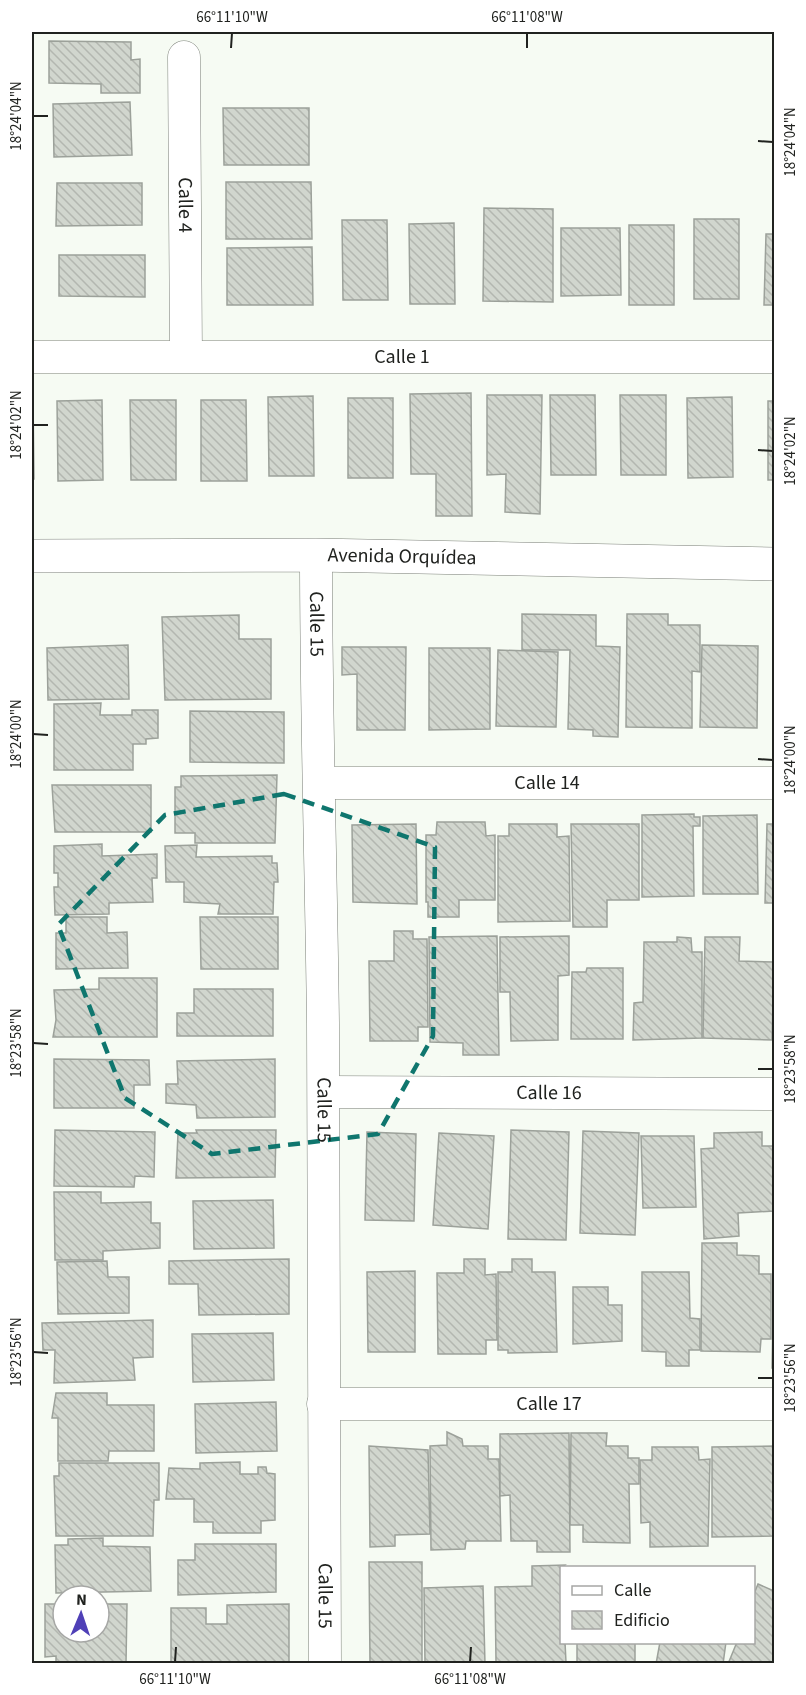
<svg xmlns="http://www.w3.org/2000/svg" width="806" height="1695" viewBox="0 0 806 1695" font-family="'Source Sans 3',sans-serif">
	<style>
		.building { fill: url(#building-back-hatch); stroke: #9ca19a; stroke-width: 1.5 }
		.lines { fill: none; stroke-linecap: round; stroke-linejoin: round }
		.minor-casing { stroke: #7c8079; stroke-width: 33 }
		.tertiary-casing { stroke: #7c8079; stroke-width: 34 }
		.minor { stroke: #fff; stroke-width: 32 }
		.tertiary { stroke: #fff; stroke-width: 33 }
		.marked { fill: none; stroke: #0f766e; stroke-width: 4.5; stroke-dasharray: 12 8; stroke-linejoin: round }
		.ticks { fill: none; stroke: #20221f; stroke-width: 2 }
		.labels { text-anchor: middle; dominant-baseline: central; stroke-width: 5; stroke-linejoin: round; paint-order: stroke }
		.street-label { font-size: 20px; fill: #20221f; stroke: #fff }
		.neatline { fill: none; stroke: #20221f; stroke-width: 2 }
		.ticks-label { font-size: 15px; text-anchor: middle; fill: #20221f }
	</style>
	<defs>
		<pattern id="building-back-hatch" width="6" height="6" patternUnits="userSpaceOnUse" patternTransform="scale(1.5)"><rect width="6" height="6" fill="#d1d6ce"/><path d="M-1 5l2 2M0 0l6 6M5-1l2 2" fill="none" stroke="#b3b7b0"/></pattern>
	</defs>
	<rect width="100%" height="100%" fill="#f6fbf3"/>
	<g class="building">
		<polygon points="49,41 131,42 131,60 140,59 140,93 101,93 101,84 49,83"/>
		<polygon points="130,102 132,155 54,157 53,104"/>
		<polygon points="223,108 309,108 309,165 224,165"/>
		<polygon points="226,182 311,182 312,239 226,239"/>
		<polygon points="57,183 142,183 142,225 56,226"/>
		<polygon points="484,208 553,209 553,302 483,301"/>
		<rect x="694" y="219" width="45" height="80"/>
		<polygon points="342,220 387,220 388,300 343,300"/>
		<polygon points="454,223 455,304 410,304 409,224"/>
		<rect x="629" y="225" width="45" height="80"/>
		<polygon points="561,228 620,228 621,295 561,296"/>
		<polygon points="766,234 774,234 774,305 764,305"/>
		<polygon points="312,247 313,305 227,305 227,248"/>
		<polygon points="59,255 145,255 145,297 59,296"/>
		<rect x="32" y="279" width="1" height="40"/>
		<polygon points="471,393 472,516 436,516 436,474 411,474 410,394"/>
		<polygon points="487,395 542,395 540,514 505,512 506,474 487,475"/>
		<polygon points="550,395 595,395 596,475 551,475"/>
		<polygon points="620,395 666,395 666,475 621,475"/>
		<polygon points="313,396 314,476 269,476 268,397"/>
		<polygon points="732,397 733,477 688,478 687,398"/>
		<rect x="348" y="398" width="45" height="80"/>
		<polygon points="32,399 33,399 34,479 32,479"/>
		<polygon points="102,400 103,480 58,481 57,401"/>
		<polygon points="130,400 176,400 176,480 131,480"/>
		<polygon points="201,400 246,400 247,481 201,481"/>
		<rect x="768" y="401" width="6" height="79"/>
		<polygon points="522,614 596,615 596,646 620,647 618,737 593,736 593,730 568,729 570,650 522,650"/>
		<polygon points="627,614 668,614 668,625 700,625 700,672 692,671 692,728 626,727"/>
		<polygon points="239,615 239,639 271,639 271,699 165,700 162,617"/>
		<polygon points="128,645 129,699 48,700 47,648"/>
		<polygon points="702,645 758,646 757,728 700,727"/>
		<polygon points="342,647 406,647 405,730 357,730 357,674 342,675"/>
		<polygon points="429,648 490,648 490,729 429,730"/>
		<polygon points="498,650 558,652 556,727 496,726"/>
		<polygon points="101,703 100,715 132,715 132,710 158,710 158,738 146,739 146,744 133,744 133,770 54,770 54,704"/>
		<polygon points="190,711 284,712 284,763 190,762"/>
		<polygon points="277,775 275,843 195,843 195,833 175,833 175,787 181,787 181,776"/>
		<polygon points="52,785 151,785 151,832 55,832"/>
		<polygon points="694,814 694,817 700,817 700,826 693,826 694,896 642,897 642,815"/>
		<polygon points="757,815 758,894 703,894 703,816"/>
		<polygon points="437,822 485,822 486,836 495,835 495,900 459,900 459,917 428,917 428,902 426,902 426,835 436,835"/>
		<polygon points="416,824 417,904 353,902 352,825"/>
		<polygon points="509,824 557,824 557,837 569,836 570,921 498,922 498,836 509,836"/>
		<polygon points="571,824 639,824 639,900 607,900 607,927 573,927"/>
		<polygon points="767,824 774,824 774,903 765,903"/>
		<polygon points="102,844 102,856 157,854 157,878 152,878 153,902 109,903 109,914 55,915 54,887 58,887 58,873 54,873 54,846"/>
		<polygon points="197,845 196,857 272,856 272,863 277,863 278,882 274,882 273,914 218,914 220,904 184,902 184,882 166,882 165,846"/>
		<polygon points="66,917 107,917 107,933 127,932 128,968 56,969 56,933 66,933"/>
		<polygon points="200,917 278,917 278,969 201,969"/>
		<polygon points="394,931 413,931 413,939 427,939 428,1027 418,1027 418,1041 370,1041 369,961 394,961"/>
		<polygon points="497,936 499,1055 463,1055 463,1043 430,1042 429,937"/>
		<polygon points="569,936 569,975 558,976 558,1040 511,1041 510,992 500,992 500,937"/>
		<polygon points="677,937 691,938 692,952 702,952 702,1038 633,1040 634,1003 643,1002 644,942 677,942"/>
		<polygon points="705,937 740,937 739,961 774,962 772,1040 703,1038"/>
		<polygon points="587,968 623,968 623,1039 571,1039 572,972 586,972"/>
		<polygon points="99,978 157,978 157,1037 53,1037 56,1020 54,990 99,989"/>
		<polygon points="194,989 273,989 273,1036 177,1036 177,1013 194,1013"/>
		<polygon points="54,1059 149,1060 150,1085 134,1085 134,1108 54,1108"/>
		<polygon points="275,1059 275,1117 197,1118 196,1105 166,1103 166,1084 178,1084 177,1061"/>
		<polygon points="55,1130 155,1132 154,1177 135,1176 134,1187 54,1186"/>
		<polygon points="196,1130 276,1130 275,1177 176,1178 178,1133 197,1133"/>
		<polygon points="511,1130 569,1132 566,1240 508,1239"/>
		<polygon points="583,1131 639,1133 635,1235 580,1233"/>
		<polygon points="367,1132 416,1134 414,1221 365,1220"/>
		<polygon points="762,1132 762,1146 773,1146 774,1211 738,1213 739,1236 704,1239 701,1149 714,1148 714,1133"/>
		<polygon points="439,1133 494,1136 488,1229 433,1225"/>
		<polygon points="641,1136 694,1136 696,1207 643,1208"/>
		<polygon points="54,1192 101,1192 101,1203 151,1202 151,1223 160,1223 160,1248 103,1251 103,1260 55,1260"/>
		<polygon points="273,1200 274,1248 194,1249 193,1201"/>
		<polygon points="702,1243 737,1243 737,1255 759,1256 759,1274 771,1274 771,1339 761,1339 760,1352 701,1351"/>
		<polygon points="289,1259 289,1314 199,1315 198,1284 169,1284 169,1261"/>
		<polygon points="464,1259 485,1259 485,1275 496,1274 497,1340 486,1340 486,1354 438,1354 437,1273 464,1273"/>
		<polygon points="512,1259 532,1259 532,1272 555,1272 557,1352 508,1353 508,1350 498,1350 498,1272 512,1272"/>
		<polygon points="107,1261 108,1277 129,1277 129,1313 58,1314 57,1262"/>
		<polygon points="774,1270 774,1368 772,1368"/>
		<polygon points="415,1271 415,1352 368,1352 367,1272"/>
		<polygon points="642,1272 689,1272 690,1318 700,1319 700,1350 689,1350 689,1366 666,1366 666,1352 642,1351"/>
		<polygon points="573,1287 608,1287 608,1305 622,1305 622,1341 573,1344"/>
		<polygon points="153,1320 153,1357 133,1358 135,1380 54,1383 55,1350 43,1350 42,1323"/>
		<polygon points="273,1333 274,1380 193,1382 192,1334"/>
		<polygon points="56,1393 107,1393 107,1405 154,1405 154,1451 109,1451 108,1461 58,1461 58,1418 52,1418"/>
		<polygon points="276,1402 277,1451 196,1453 195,1404"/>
		<polygon points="447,1432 462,1439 463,1446 488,1446 488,1459 499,1459 501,1541 466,1541 465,1549 431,1550 430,1446 447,1445"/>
		<polygon points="569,1433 570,1552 537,1552 537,1541 511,1541 510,1495 500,1496 500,1434"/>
		<polygon points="571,1433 607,1433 606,1446 628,1446 628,1458 639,1458 639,1484 629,1484 630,1543 583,1542 583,1525 570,1525"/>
		<polygon points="369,1446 428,1450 430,1534 395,1535 395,1546 370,1547"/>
		<polygon points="774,1446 774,1536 712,1537 712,1447"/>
		<polygon points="652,1447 698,1447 699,1460 710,1459 708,1546 650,1547 650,1522 641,1523 640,1460 652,1460"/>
		<polygon points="240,1462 240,1474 258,1474 258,1467 266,1467 267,1473 275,1474 275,1520 261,1521 261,1533 213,1533 213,1522 194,1522 194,1499 166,1499 169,1468 200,1469 200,1463"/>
		<polygon points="59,1463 159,1463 159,1500 154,1500 153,1536 56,1536 54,1476 59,1476"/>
		<polygon points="103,1538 103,1546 150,1547 151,1591 56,1593 55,1545 68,1545 68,1539"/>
		<polygon points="195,1544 276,1544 276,1592 178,1595 178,1560 195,1560"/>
		<polygon points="369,1562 422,1562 422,1663 370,1662"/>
		<polygon points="565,1565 562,1568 562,1642 565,1642 566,1662 496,1662 495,1587 532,1586 532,1566"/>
		<polygon points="758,1584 774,1591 774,1664 728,1664 737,1642 754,1642 754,1594"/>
		<polygon points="483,1586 485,1664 425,1664 424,1588"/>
		<polygon points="45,1604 63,1604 63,1632 99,1632 99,1604 127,1604 126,1664 56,1664 56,1656 45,1657"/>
		<polygon points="289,1604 289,1664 171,1664 171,1608 206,1608 206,1624 227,1624 227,1605"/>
		<rect x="577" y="1642" width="58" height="22"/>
		<polygon points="660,1642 726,1642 723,1664 656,1664"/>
	</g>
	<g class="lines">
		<g class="minor-casing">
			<g id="minor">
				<path id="s1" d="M184,57L186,355"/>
				<path id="s2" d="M32,357H774"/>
				<path id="s3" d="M316,555C316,711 321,867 323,1023C325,1236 324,1450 325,1664"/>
				<path id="s4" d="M321,783H774"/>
				<path id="s5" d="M324,1092L774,1094"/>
				<path id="s6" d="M323,1404H774"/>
			</g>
		</g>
		<g class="tertiary-casing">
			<g id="tertiary">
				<path id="s7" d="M32,556L316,555L774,564"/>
			</g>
		</g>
		<use href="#minor" class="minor"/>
		<use href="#tertiary" class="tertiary"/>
	</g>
	<path class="marked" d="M284,794L435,847L433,1036L378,1134L212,1154L125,1098L58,925L165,815Z"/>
	<path class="ticks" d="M231,48L232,33M527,48V33M33,116H48M758,141L773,142M33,425H48M758,450L773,451M33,734L48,735M758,759L773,760M33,1043L48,1044M758,1069H773M33,1352L48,1353M758,1378H773M175,1662L176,1647M470,1662L471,1647"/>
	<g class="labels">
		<g class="street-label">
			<text stroke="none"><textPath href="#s1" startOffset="148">Calle 4</textPath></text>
			<text stroke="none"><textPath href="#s2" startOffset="370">Calle 1</textPath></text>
			<text stroke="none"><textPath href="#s7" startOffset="370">Avenida Orquídea</textPath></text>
			<text stroke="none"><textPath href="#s3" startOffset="69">Calle 15</textPath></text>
			<text stroke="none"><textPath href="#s4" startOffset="226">Calle 14</textPath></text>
			<text stroke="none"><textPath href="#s5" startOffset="225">Calle 16</textPath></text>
			<text stroke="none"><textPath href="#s3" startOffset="555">Calle 15</textPath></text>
			<text stroke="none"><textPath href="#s6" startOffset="226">Calle 17</textPath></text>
			<text stroke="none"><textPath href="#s3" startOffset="1041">Calle 15</textPath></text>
		</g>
	</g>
	<rect width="806" height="1695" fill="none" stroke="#ffffff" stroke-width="66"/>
	<rect x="560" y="1566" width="195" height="78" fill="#ffffff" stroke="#a6a7a5" stroke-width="1.5"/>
	<rect x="572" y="1586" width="30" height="9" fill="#ffffff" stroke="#a6a7a5" stroke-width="1.5"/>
	<text x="614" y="1596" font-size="18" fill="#20221f">Calle</text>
	<rect x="572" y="1611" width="30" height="18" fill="url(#building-back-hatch)" stroke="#a6a7a5" stroke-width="1.5"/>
	<text x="614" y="1626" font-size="18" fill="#20221f">Edificio</text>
	<g transform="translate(81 1614) rotate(2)"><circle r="28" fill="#ffffff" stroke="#a6a7a5" stroke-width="1.5"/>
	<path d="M0-4.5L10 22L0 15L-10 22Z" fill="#4f40b7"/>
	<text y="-9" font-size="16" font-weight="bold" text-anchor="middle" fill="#20221f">N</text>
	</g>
	<rect x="33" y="33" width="740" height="1629" class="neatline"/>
	<g class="ticks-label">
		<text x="232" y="22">66°11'10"W</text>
		<text x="527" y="22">66°11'08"W</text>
		<text transform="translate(16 116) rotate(-90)" y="5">18°24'04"N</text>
		<text transform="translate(790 142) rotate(-90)" y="5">18°24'04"N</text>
		<text transform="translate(16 425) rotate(-90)" y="5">18°24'02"N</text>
		<text transform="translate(790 451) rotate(-90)" y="5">18°24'02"N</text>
		<text transform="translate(16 734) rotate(-90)" y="5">18°24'00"N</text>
		<text transform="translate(790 760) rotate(-90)" y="5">18°24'00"N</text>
		<text transform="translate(16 1043) rotate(-90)" y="5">18°23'58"N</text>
		<text transform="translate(790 1069) rotate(-90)" y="5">18°23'58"N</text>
		<text transform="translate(16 1352) rotate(-90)" y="5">18°23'56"N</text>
		<text transform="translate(790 1378) rotate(-90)" y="5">18°23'56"N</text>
		<text x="175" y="1684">66°11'10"W</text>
		<text x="470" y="1684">66°11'08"W</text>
	</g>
</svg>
